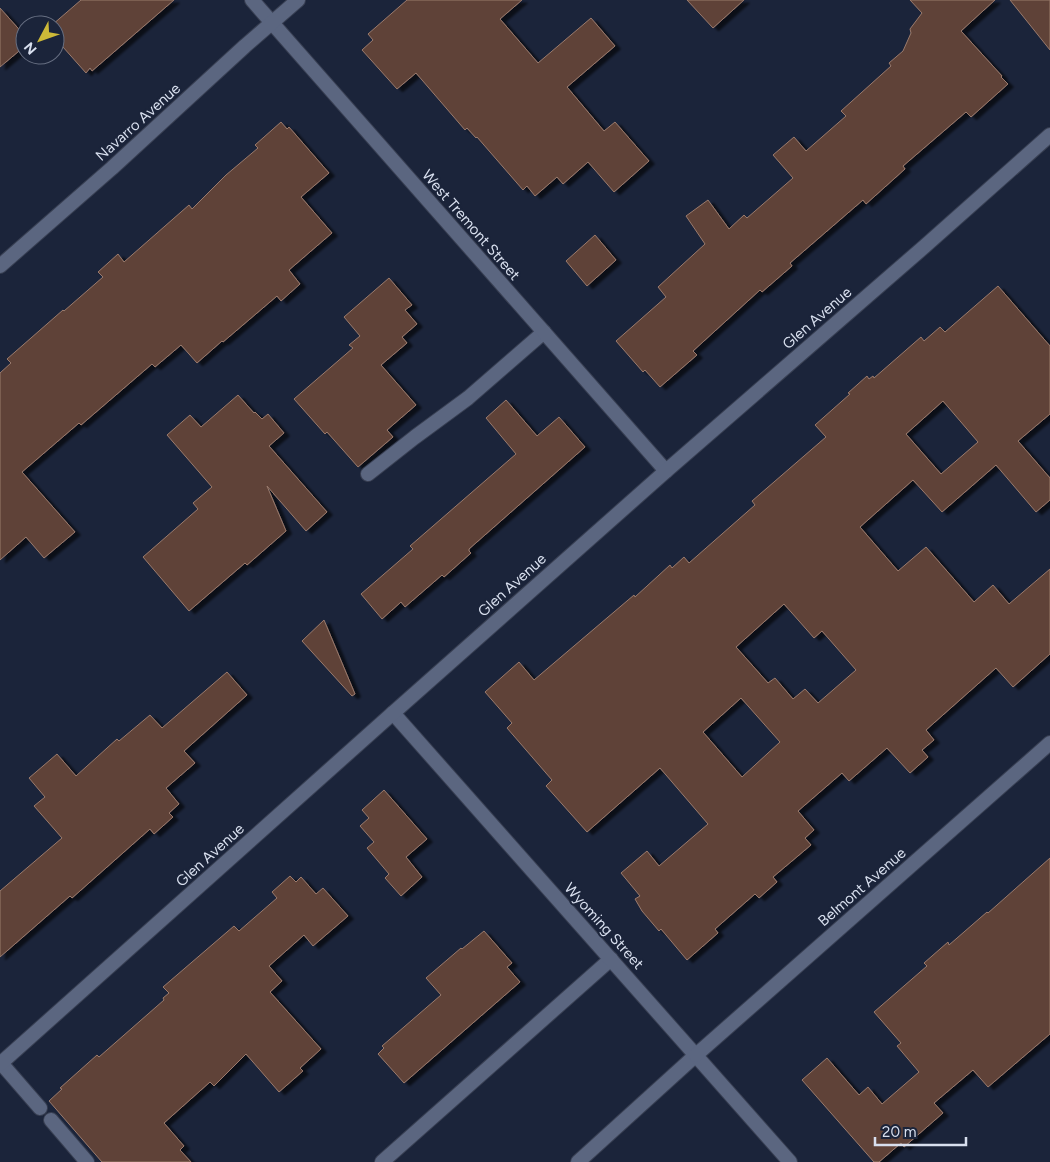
<svg xmlns="http://www.w3.org/2000/svg" width="1050" height="1162" viewBox="0 0 1050 1162" font-family="Figtree,sans-serif">
	<style>
		.building { fill: #5f4337; stroke: #9a7a6d; fill-rule: evenodd; filter: url(#shadow) }
		.lines { fill: none; stroke-linecap: round; stroke-linejoin: round }
		.service-casing { stroke: #383f52; stroke-width: 16 }
		.minor-casing { stroke: #383f52; stroke-width: 16 }
		.service { stroke: #5b6680; stroke-width: 14 }
		.minor { stroke: #5b6680; stroke-width: 14 }
		.labels { text-anchor: middle; dominant-baseline: central; stroke-width: 4; stroke-linejoin: round; paint-order: stroke }
		.street-label { font-size: 15px; fill: #d8dfee; stroke: #1b243a }
	</style>
	<defs>
		<filter id="shadow"><feDropShadow dx="5.5" dy="3" stdDeviation="1" flood-color="#0009"/></filter>
	</defs>
	<rect width="100%" height="100%" fill="#1b243a"/>
	<g class="building">
		<polygon points="81,0 174,0 92,71 90,68 86,73 55,38 55,25 52,25"/>
		<polygon points="407,0 522,0 500,19 538,63 591,18 615,46 567,87 604,131 615,122 649,161 614,192 588,162 563,184 557,177 535,196 527,186 523,190 477,137 476,138 467,128 465,130 416,73 397,89 362,50 373,40 368,34"/>
		<polygon points="687,0 744,0 713,28"/>
		<polygon points="910,0 995,0 961,31 1002,76 1001,77 1008,84 971,117 966,112 903,166 905,169 866,204 863,200 790,263 792,266 762,292 760,290 693,351 697,355 660,387 645,370 643,372 616,341 666,297 658,287 705,244 686,216 708,200 729,229 744,215 747,218 793,178 773,155 794,137 806,151 846,116 841,111 891,66 889,63 903,51 911,33 910,29 922,13"/>
		<polygon points="1010,0 1050,0 1050,50"/>
		<polygon points="0,8 25,36 25,46 0,67"/>
		<polygon points="281,122 287,129 289,127 329,173 301,197 332,233 289,270 300,284 281,301 277,296 223,342 222,341 197,363 181,345 155,367 152,364 81,425 79,423 22,472 75,532 44,558 26,537 0,560 0,373 11,363 7,359 63,310 64,311 103,277 98,272 118,254 124,262 189,205 192,209 226,175 258,148 255,145"/>
		<polygon points="595,235 616,260 587,286 566,261"/>
		<polygon points="389,278 412,305 405,310 417,324 402,337 407,343 381,365 416,405 387,430 393,437 358,467 327,432 325,434 294,399 353,348 349,345 360,336 344,317"/>
		<path d="M998,286L1050,346V414L1018,441L1050,478V500L1036,512L996,465L942,512L913,480L860,527L898,571L926,547L974,602L993,585L1009,604L1050,569V654L1013,687L996,668L926,730L934,740L922,750L928,757L910,773L887,748L849,781L842,773L798,811L814,830L805,838L811,845L773,877L777,882L759,898L755,894L715,929L718,933L687,960L661,929L659,931L642,911L635,899L640,896L621,873L647,851L659,866L708,824L660,768L587,832L546,786L552,780L507,728L512,723L485,692L519,662L534,680L634,595L635,597L670,565L672,568L684,557L689,563L755,505L752,501L826,437L815,425L850,394L848,393L867,376L869,379L873,376L874,378L921,337L924,341L940,327L945,332ZM943,401L978,442L941,474L906,434ZM784,604L814,638L822,631L856,670L818,703L805,689L793,699L775,678L768,683L736,647ZM741,698L780,742L742,777L703,732Z"/>
		<polygon points="238,395 254,413 255,412 262,419 268,414 284,433 269,446 327,512 306,531 267,486 286,531 247,565 245,563 189,611 143,557 198,509 193,503 212,487 167,435 190,415 201,427"/>
		<polygon points="506,400 537,436 559,417 585,447 469,549 469,551 471,553 444,577 442,575 405,607 401,602 382,619 361,594 413,549 410,546 516,454 486,418"/>
		<polygon points="324,620 355,694 352,696 302,641"/>
		<polygon points="227,672 247,695 184,751 195,763 166,788 179,804 169,813 173,817 154,834 150,829 72,898 70,896 0,957 0,891 62,838 34,806 45,797 29,778 57,754 76,776 117,739 119,741 150,715 162,728"/>
		<polygon points="384,790 427,839 406,857 422,877 401,896 385,878 389,874 367,848 374,842 360,826 369,818 362,810"/>
		<polygon points="1050,858 1050,1034 988,1087 973,1070 934,1103 943,1113 904,1147 901,1143 879,1162 874,1162 802,1080 827,1058 859,1095 868,1087 882,1104 919,1072 897,1046 901,1043 874,1012 927,966 924,963 948,942 949,945 987,912 988,913"/>
		<polygon points="290,876 296,882 301,877 316,894 323,888 348,916 313,946 304,935 269,966 282,981 270,992 321,1049 300,1068 303,1071 279,1092 246,1054 214,1086 210,1082 164,1123 184,1146 180,1150 191,1162 102,1162 49,1101 62,1089 60,1088 97,1055 99,1057 164,1000 163,998 169,993 163,987 234,926 239,931 277,898 272,892"/>
		<polygon points="484,931 512,963 507,967 520,982 404,1083 378,1054 384,1048 382,1046 441,995 426,978 461,948 462,949"/>
	</g>
	<g class="lines">
		<g class="service-casing">
			<g id="service">
				<polyline points="368,474 415,437 468,398 544,332"/>
				<polyline points="1,1063 40,1108"/>
				<polyline points="51,1120 87,1162"/>
				<polyline points="382,1162 611,959"/>
				<polyline points="578,1162 696,1055"/>
			</g>
		</g>
		<g class="minor-casing">
			<g id="minor">
				<polyline points="252,0 666,471"/>
				<polyline points="0,266 112,168 245,46 298,0"/>
				<polyline points="393,713 790,1162"/>
				<polyline points="696,1055 1050,743"/>
				<polyline points="0,1064 393,713 666,471 925,246 1050,135"/>
			</g>
		</g>
		<use href="#service" class="service"/>
		<use href="#minor" class="minor"/>
	</g>
	<g class="labels">
		<g class="street-label">
			<text transform="translate(138 122) rotate(-42)">Navarro Avenue</text>
			<text transform="translate(471 225) rotate(49)">West Tremont Street</text>
			<text transform="translate(817 318) rotate(-41)">Glen Avenue</text>
			<text transform="translate(512 585) rotate(-42)">Glen Avenue</text>
			<text transform="translate(210 855) rotate(-42)">Glen Avenue</text>
			<text transform="translate(862 887) rotate(-41)">Belmont Avenue</text>
			<text transform="translate(604 926) rotate(48)">Wyoming Street</text>
		</g>
	</g>
	<g transform="translate(40 40) rotate(229)"><circle r="24" fill="#1b243a" stroke="#676f82"/>
	<path d="M0-4L9 19L0 12L-9 19Z" fill="#cdb938"/>
	<text y="-8" font-size="14" font-weight="bold" text-anchor="middle" fill="#d8dfee">N</text>
	</g>
	<path d="M875 1137v8h91v-8" fill="none" stroke="#d8dfee" stroke-width="2.5"/>
	<text x="882" y="1137" font-size="15" fill="#d8dfee" stroke="#1b243a" stroke-width="4" paint-order="stroke">20 m</text>
</svg>
